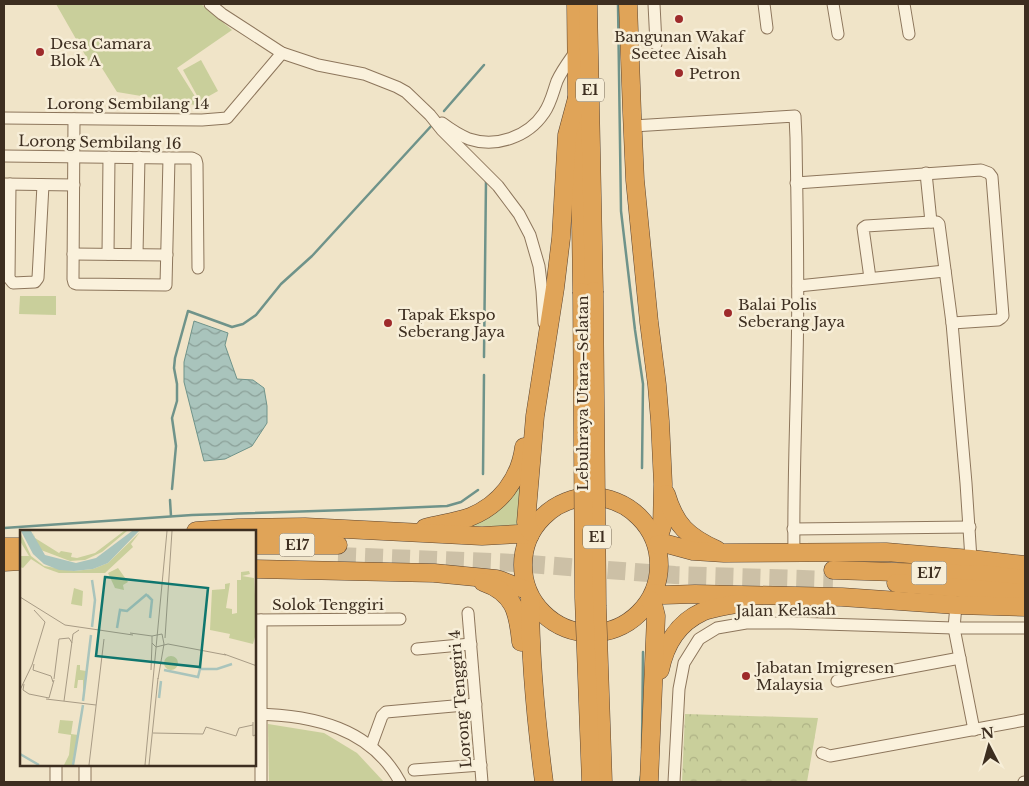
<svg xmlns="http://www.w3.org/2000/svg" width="1029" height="786" viewBox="0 0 1029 786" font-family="'Libre Baskerville',serif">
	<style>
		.green { fill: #c9cf9b }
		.forest { fill: url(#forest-crowns) }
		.water { fill: url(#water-waves); stroke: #6f938a }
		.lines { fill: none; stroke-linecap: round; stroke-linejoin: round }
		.stream { stroke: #6f938a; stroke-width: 2.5 }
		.highway-tunnel { stroke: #ccc0a6; stroke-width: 18; stroke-dasharray: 18 9; stroke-linecap: butt }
		.minor-casing { stroke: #8d765c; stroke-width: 13 }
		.highway-casing { stroke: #5b4430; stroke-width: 19 }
		.minor { stroke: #faf1dc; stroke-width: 11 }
		.highway { stroke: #e0a458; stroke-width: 18 }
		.highway-bridge-casing { stroke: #5b4430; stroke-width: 19; stroke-linecap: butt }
		.highway-bridge { stroke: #e0a458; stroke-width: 18 }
		.poi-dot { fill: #9e2a2b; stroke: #f7eed8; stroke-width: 2 }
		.labels { text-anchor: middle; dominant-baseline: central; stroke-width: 5; stroke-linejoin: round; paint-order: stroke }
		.shield { fill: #f7eed8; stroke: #756857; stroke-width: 1 }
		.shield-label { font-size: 14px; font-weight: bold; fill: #3d2e20 }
		.poi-label { font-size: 15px; fill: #3d2e20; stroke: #f7eed8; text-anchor: start }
		.street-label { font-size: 15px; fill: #3d2e20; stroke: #f7eed8 }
		.inset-river { fill: none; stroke: #a9c4bc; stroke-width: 2.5 }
		.inset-road { fill: none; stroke: #a89b85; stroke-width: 1 }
		.view { fill: #0f766e; fill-opacity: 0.15; stroke: #0f766e; stroke-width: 2.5 }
		.inset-edge { fill: none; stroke: #3d2e20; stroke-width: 2.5 }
	</style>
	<defs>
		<pattern id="forest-crowns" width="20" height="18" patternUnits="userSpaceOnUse" patternTransform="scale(1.25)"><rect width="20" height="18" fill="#c9cf9b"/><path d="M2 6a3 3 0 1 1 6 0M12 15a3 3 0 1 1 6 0" fill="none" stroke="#aeb285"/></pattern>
		<pattern id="water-waves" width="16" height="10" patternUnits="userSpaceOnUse" patternTransform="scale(1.25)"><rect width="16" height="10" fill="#a9c4bc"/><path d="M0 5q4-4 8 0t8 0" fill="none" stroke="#8ba098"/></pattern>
	</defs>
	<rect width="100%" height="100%" fill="#f0e4c8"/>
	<g class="green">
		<polygon points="56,4 201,4 232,30 177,68 201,106 117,92 100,65 92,67"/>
		<polygon points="201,60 218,91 200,101 183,70"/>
		<polygon points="20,296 56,296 56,315 19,314"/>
		<polygon points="521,476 523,523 506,527 448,525"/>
		<polygon points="268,724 324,733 357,753 384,782 269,782"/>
	</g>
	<polygon class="forest" points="685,714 818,718 807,782 682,782"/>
	<polygon class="water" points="194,321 228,333 225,345 237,379 253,380 264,388 267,406 267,423 252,446 225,459 204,461 184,382 184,362"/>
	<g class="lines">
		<g class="stream">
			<polyline points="618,4 621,211 635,330 643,384 642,468"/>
			<polyline points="444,111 484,65"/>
			<polyline points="484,357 486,180"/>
			<polyline points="483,474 484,375"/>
			<polyline points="172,489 176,446 172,418 177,401 177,384 174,368 175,358 188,311 232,327 243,324 256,315 281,284 312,256 433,124"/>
			<polyline points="170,500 171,516"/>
			<polyline points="4,528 192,515 378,509 447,506 461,502 478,490"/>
			<polyline points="642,748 643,652"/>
			<polyline points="640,782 641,776"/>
		</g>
		<polyline class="highway-tunnel" points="338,556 516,563 675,575 833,580"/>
		<g class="minor-casing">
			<g id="minor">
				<polyline points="210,4 222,14 282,53 318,65 364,74 397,87 406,92 430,115 442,130 498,186 519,214 530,235 539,266 542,291 544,323"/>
				<polyline points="654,4 656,44"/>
				<polyline points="764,4 767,28"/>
				<polyline points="833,4 838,34"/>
				<polyline points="904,4 909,34"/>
				<polyline points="4,118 202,120 227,118 282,53"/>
				<polyline points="74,119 73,279 74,283 77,284 166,285 169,158"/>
				<path d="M442,123C450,129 459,135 469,139C496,148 528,137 544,113C551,103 553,92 557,81C562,70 569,61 576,51"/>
				<path d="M633,126L795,116L796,138C797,212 799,285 797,359C796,424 793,489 794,553"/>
				<polyline points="4,156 169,158 192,158 196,160 197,164 198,268"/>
				<polyline points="926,173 931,222"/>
				<polyline points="796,183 981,170 989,173 992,177 1003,316 1001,318 998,320 952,323"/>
				<polyline points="4,184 74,185"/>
				<polyline points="10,184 9,278 13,283 35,282 38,278 43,185"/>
				<polyline points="73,254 167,255"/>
				<polyline points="108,254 109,157"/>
				<polyline points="137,254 139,157"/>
				<polyline points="870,278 863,228 866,226 931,222 937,222 939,224 952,323 966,483 971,559"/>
				<polyline points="798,286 945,271"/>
				<polyline points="793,529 970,527"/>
				<polyline points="956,605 954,628 974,730"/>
				<polyline points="468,613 482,782"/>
				<polyline points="255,620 400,619"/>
				<polyline points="261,620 261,782"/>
				<polyline points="417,649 471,644"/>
				<polyline points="837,681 960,658"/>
				<path d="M255,714C313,715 371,728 400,782"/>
				<polyline points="371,746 382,716 386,712 476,704"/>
				<polyline points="822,753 830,756 1025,720"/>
				<polyline points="414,770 481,765"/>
				<polyline points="56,782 56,765"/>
				<polyline points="85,782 85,765"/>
				<polyline points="674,782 679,689 684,663 699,639 717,628 746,623 791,623 954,628 1025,628"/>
				<polyline points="1024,782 1025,782"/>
			</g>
		</g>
		<g class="highway-casing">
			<g id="highway">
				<polyline points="576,4 577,98 581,225 582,292"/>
				<polyline points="588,4 594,291"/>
				<polyline points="628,4 632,113 635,180 649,322 657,385 660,421 663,484 662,527 660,533 655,540"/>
				<path d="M666,494C675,525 688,537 717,550"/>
				<circle cx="591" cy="565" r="68"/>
				<path d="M425,528C440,524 456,522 470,517C500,505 520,479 524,447"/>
				<polyline points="196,531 238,528 305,527 482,536 518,534 530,535"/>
				<polyline points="531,532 528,527 526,522 535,416 555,288 561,238 567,135 577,98"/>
				<polyline points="255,545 338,545"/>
				<polyline points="657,545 667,544 693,551 724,553 886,552 971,559 1025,565"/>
				<polyline points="4,547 21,547"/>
				<polyline points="4,562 21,561"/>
				<path d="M255,569L434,573L496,579C507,582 516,587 527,590"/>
				<polyline points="833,570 990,575 1025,579"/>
				<path d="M483,582C515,593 518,613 521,642"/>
				<polyline points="896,583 1025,593"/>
				<polyline points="654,593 664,595 695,594 842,597 956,605 1025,607"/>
				<path d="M530,597C530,659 536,721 544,782"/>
				<path d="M660,670C665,645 678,623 702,612C714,607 728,606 740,603"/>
				<polyline points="649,782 656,616 653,604 650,600"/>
			</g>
		</g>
		<use href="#minor" class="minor"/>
		<use href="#highway" class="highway"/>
		<g class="highway-bridge-casing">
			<g id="highway-bridge">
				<polyline points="594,291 597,606 603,782"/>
				<polyline points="582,292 584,598 591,782"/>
			</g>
		</g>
		<use href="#highway-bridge" class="highway-bridge"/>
	</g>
	<g class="poi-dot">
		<circle cx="679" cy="19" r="5"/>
		<circle cx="40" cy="52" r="5"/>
		<circle cx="679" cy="73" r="5"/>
		<circle cx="728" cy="313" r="5"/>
		<circle cx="388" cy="323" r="5"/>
		<circle cx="746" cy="676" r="5"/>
	</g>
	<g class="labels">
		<g class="shield">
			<rect x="576" y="78.5" width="28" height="23" rx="4"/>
			<rect x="583" y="525.5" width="28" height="23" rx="4"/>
			<rect x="279.5" y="533.5" width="35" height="23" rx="4"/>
			<rect x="911.5" y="561.5" width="35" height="23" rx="4"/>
		</g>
		<g class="shield-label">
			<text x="590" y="90">E1</text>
			<text x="597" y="537">E1</text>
			<text x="297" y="545">E17</text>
			<text x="929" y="573">E17</text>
		</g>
		<g class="poi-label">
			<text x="679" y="36" text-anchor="middle">Bangunan Wakaf<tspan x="679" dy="17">Seetee Aisah</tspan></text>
			<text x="50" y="43">Desa Camara<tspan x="50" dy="17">Blok A</tspan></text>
			<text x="689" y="73">Petron</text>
			<text x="738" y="304">Balai Polis<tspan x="738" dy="17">Seberang Jaya</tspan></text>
			<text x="398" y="314">Tapak Ekspo<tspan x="398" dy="17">Seberang Jaya</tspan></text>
			<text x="756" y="667">Jabatan Imigresen<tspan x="756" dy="17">Malaysia</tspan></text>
		</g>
		<g class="street-label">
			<text x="128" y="103">Lorong Sembilang 14</text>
			<text transform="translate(100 142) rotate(1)">Lorong Sembilang 16</text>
			<text transform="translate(582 393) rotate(-90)">Lebuhraya Utara–Selatan</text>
			<text x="328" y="604">Solok Tenggiri</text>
			<text transform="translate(786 610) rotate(-1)">Jalan Kelasah</text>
			<text transform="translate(460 699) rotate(-95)">Lorong Tenggiri 4</text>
		</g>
	</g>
	<g transform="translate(20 530)">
		<rect width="236" height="236" fill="#f0e4c8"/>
		<path d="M98,38L108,52L103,55L104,60L95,58L88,43ZM229,41L230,44L222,46L234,48L237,100L233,114L209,108L210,104L190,100L192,60L205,59V54L210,53L206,78L212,79V84L217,83V50H221V42ZM54,58L63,61L62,76L51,74ZM57,135H60V140L66,141L63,170V150H58L57,158H54ZM40,190L53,191L51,204L58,205L52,235H44L49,225L51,205L38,203Z" fill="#c9cf9b"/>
		<path d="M104,1H107L82,22L65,30L50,31L21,20L15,10L13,2L15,8L39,23L41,21L52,23L51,27L57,28L75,23ZM0,2L11,26L24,36L54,41L73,39L88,33L120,2L111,14L113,17L85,43H39L25,38L11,29L3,38L0,37V26H9L0,11ZM144 133a7 7 0 1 1 14 0a7 7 0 1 1-14 0Z" fill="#c9cf9b"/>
		<path d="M1,1H11L25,25L56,33L76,28L112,1H119L88,33L73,39L54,41L39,40L24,34L13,24Z" fill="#a9c4bc"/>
		<path class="inset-river" d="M127,65L132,70L130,88M72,97L75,70L72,50M97,98L100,80L107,81L127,64M183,139H197L212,134M144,140L178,147L180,139H183M139,168L141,151M63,171L71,105M0,224L19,235M53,235L63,175"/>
		<path class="inset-road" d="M0,67L45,95L113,105M110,103L132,106M145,108L152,1M144,114L142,104L132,106V113L136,117L148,114L206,125M204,124L237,136M14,134L13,140L31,146L33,152M131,140L132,113M34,149L39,109L49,108L52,113M138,149L144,114M4,154L3,160L9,164L29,168L34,150M0,160L12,135L25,92L14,80M26,169L76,175M44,171L53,104L59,100M233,192V206L237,204M133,203L183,204L186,197L216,206L219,198L233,195M69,235L84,109M125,235L147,1M129,235L138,148"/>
		<path class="view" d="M85,47L188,58L180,137L76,126Z"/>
		<rect width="236" height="236" class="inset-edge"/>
	</g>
	<rect width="1029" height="786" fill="none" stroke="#3d2e20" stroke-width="10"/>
	<g transform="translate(989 746) rotate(354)" stroke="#f7eed8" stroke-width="4" paint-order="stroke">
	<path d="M0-4L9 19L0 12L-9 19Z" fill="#3d2e20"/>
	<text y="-8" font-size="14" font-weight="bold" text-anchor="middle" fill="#3d2e20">N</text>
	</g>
</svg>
